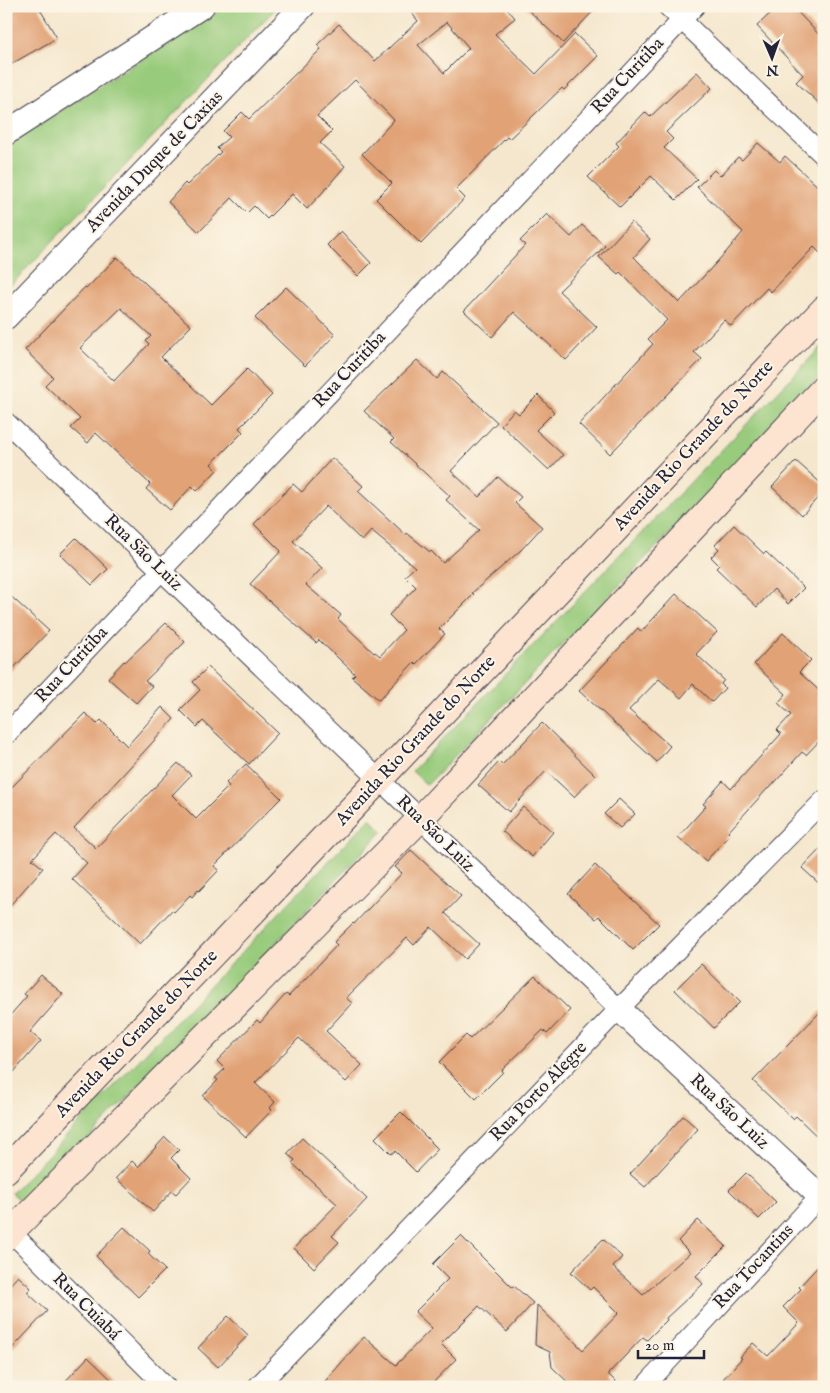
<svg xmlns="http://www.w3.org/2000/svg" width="830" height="1393" viewBox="0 0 830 1393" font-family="'IM FELL English',serif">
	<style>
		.green { fill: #98cb7b; stroke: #5d765b }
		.building { fill: #e1a276; fill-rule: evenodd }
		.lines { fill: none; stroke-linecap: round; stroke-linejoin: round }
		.minor-casing { stroke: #424051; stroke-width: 21 }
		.tertiary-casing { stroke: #424051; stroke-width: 26 }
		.secondary-casing { stroke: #424051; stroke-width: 28 }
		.minor { stroke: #fff; stroke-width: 19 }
		.tertiary { stroke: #fff; stroke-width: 24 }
		.secondary { stroke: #fde4d0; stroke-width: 26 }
		.labels { text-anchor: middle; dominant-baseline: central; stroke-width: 4; stroke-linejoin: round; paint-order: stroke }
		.street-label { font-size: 18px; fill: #22223b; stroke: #fcf5e5 }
	</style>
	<rect width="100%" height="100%" fill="#fcf5e5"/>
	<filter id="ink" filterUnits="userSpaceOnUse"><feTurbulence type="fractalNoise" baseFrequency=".02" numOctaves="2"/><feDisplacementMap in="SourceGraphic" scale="10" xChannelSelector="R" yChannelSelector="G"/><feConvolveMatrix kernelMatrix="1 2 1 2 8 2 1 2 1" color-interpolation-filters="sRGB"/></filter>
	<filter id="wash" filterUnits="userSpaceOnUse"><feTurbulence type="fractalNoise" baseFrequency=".0096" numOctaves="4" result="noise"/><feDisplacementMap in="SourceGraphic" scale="20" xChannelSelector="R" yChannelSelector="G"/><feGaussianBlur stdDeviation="1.12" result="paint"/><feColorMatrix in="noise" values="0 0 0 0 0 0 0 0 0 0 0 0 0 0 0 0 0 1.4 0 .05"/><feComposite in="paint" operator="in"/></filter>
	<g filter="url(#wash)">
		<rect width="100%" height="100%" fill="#f5e7cd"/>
		<g class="green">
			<polygon points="226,6 278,6 6,290 6,145"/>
			<polygon points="824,344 824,373 427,785 412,771"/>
			<polygon points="370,818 383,831 25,1205 12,1193"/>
		</g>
		<g id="blocks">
			<g class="building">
				<polygon points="6,6 38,6 57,38 6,67"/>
				<path d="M406,6H505L515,18L495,34L536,74L575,34L598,56L564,90L562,88L509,139L507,137L456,189L465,198L421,244L376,199L392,183L362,154L394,120L355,80L317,116L332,131L320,143L345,166L322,193L307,209L292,194L267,219L254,206L247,213L232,198L199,232L168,202L185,183L187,185L221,152L217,148L229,137L223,131L242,112L249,119L321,49L317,45L339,24L375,61L418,21ZM447,22L469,48L444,73L418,45Z"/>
				<polygon points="524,6 598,6 563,43"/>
				<polygon points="778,6 792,6 824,40 824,108 796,82 803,75 757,26"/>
				<polygon points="697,72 712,88 666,132 673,139 664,148 697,179 676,200 651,176 620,207 588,177 619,146 616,143 645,112 650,117"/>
				<polygon points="758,143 780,162 785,156 824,192 824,257 814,247 771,292 767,288 731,326 724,320 694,352 702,359 610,454 579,424 653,344 648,339 667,320 620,272 618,274 599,257 631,222 650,239 634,257 679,303 727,251 743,232 697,187 714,170 720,176 738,157 742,160"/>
				<polygon points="547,214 571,237 582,225 605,246 559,291 597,327 566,360 514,312 492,337 464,311 525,245 520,241"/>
				<polygon points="341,231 371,263 358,276 327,245"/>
				<path d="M117,257L191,326L161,357L211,405L247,369L272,395L239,428L243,432L211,464L217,470L197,491L192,486L170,510L146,489L150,484L96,433L88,443L71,428L80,419L45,385L53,377L25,350L85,287L87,288ZM121,308L151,336L146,341L149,344L114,381L80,348Z"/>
				<polygon points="286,287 335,335 305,366 255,318"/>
				<path d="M417,360L437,379L443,372L497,422L451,471L479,497L498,477L521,497L515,503L542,527L521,550L472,593L474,594L439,629L445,634L416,664L414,662L379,700L352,677L355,674L319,640L316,643L250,584L281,551L254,524L293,484L302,492L332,458L363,486L358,491L406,535L407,533L430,552L431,551L443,563L479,530L446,500L450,496L391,442L394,439L364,411ZM326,506L362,541L371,531L415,567L405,576L416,587L389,615L404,630L380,656L375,652L374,653L338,619L341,615L306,585L322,568L293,541Z"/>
				<polygon points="538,395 554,412 536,430 563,455 549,470 501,425 514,410 519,414"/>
				<polygon points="796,461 824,486 824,491 802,515 772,487"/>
				<polygon points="734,525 764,554 766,552 804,588 788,604 774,589 757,607 716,568 719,565 711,557 719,549 715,545"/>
				<polygon points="76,538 108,569 92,585 60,554"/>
				<polygon points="6,592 49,631 6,676"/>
				<polygon points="676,594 717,632 696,654 724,680 721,684 725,688 712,702 693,684 681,698 659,679 629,710 670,746 657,762 579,691 638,628 641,632"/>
				<polygon points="166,623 185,642 145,681 152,686 136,703 108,678 124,661 125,662"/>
				<polygon points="783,633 811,660 799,672 824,695 824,736 806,755 802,752 769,789 768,788 728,832 730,834 706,861 678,837 706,806 703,804 723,781 731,789 781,734 777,730 791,715 778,703 786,694 754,664"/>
				<polygon points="208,667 278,733 249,764 203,721 197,727 180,710 200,690 193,682"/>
				<polygon points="162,707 174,719 74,828 96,848 178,763 191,775 172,795 196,819 229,786 226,783 246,764 281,798 214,866 219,870 199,891 198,890 192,897 190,895 174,912 172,910 140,944 72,879 87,863 56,834 32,859 43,868 6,910 6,793 85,713 97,724 101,720 127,746"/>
				<polygon points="542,723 595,775 574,797 546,771 509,812 478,785 499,762 502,765"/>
				<polygon points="619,799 635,814 620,828 604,814"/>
				<polygon points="523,807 553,832 532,857 502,831"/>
				<polygon points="824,845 824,888 802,868"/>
				<polygon points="411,850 461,896 445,913 479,944 465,959 431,927 414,945 407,938 346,998 352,1003 326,1031 362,1065 346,1082 299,1038 255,1083 275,1102 270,1108 272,1110 246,1137 203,1096 218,1080 215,1078 225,1069 217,1061 257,1020 260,1023 286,994 289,996 337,945 334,942 353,923 354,924 402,873 395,867"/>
				<polygon points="595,865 659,924 633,950 599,916 596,919 568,894"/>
				<polygon points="701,964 740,1002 714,1028 675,990"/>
				<polygon points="41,975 63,994 30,1032 41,1041 6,1081 6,1020 27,996 24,994"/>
				<polygon points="535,976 570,1010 547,1034 543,1030 502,1070 503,1072 476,1099 439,1062 466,1035 470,1039"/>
				<polygon points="824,1008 824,1143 796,1116 793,1119 753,1081"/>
				<polygon points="401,1112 438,1149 416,1172 395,1151 391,1154 375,1138"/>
				<polygon points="683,1116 698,1129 645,1187 630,1174"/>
				<polygon points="165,1137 179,1150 171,1158 191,1178 176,1194 172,1191 153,1212 116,1178 132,1161 138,1167"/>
				<polygon points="302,1138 367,1199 332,1236 339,1242 314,1268 294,1248 337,1204 292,1163 295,1160 287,1154"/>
				<polygon points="746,1173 776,1202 759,1219 729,1190"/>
				<polygon points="698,1220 726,1246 696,1276 703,1284 666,1318 667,1320 647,1340 643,1337 608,1374 621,1387 573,1387 552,1367 550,1352 535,1345 537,1305 583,1350 619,1313 593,1287 590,1290 571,1272 603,1239 622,1257 613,1267 643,1295 690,1253 678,1241"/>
				<polygon points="124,1227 150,1251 148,1254 165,1270 138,1297 96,1256"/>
				<polygon points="461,1236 512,1287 514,1286 533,1303 507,1332 479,1306 441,1344 456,1359 429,1387 320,1387 364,1337 396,1365 432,1328 415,1312 448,1279 433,1264"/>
				<polygon points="824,1260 824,1387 732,1387 723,1379 742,1358 740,1357 753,1343 768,1356 799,1323 783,1307 801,1289 799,1287"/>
				<polygon points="18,1276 31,1288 27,1292 47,1311 6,1355 6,1289"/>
				<polygon points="228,1316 248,1335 218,1367 198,1348"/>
				<polygon points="88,1357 119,1387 60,1387"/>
			</g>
		</g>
	</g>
	<g filter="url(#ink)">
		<use href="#blocks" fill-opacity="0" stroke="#424051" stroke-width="1"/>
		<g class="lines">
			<g class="minor-casing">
				<g id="minor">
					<polyline points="667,6 824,156"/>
					<polyline points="6,422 619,1009"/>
					<polyline points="6,735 695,6"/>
					<polyline points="6,1227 166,1387"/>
					<polyline points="257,1387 619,1009 824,800"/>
					<polyline points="644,1387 824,1192"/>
				</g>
			</g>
			<g class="tertiary-casing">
				<g id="tertiary">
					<polyline points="6,133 202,6"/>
					<polyline points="6,317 303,6"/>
					<polyline points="619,1009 824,1200"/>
				</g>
			</g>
			<g class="secondary-casing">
				<g id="secondary">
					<polyline points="6,1170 379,780 824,309"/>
					<polyline points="6,1237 420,819 824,388"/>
				</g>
			</g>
			<use href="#minor" class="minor"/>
			<use href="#tertiary" class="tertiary"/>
			<use href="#secondary" class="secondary"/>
		</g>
	</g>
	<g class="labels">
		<g class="street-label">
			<text transform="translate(628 76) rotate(-47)">Rua Curitiba</text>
			<text transform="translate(155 162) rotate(-46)">Avenida Duque de Caxias</text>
			<text transform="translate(350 370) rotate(-47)">Rua Curitiba</text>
			<text transform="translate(694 446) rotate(-47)">Avenida Rio Grande do Norte</text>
			<text transform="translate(143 553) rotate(44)">Rua São Luiz</text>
			<text transform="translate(72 665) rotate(-47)">Rua Curitiba</text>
			<text transform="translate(416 741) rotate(-47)">Avenida Rio Grande do Norte</text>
			<text transform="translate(435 834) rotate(44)">Rua São Luiz</text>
			<text transform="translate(137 1034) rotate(-46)">Avenida Rio Grande do Norte</text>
			<text transform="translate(539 1092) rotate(-46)">Rua Porto Alegre</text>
			<text transform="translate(729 1112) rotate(43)">Rua São Luiz</text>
			<text transform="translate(754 1267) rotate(-47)">Rua Tocantins</text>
			<text transform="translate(86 1307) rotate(45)">Rua Cuiabá</text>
		</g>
	</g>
	<rect width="830" height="1393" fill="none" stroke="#fcf5e5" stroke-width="25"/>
	<g transform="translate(772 58) rotate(178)" stroke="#fcf5e5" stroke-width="4" paint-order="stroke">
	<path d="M0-4L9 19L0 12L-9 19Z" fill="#22223b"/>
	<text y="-8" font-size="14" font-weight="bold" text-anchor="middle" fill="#22223b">N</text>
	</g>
	<path d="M638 1350v8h66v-8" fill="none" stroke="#22223b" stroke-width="2.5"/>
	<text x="645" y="1350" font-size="15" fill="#22223b" stroke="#fcf5e5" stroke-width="4" paint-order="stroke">20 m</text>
</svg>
